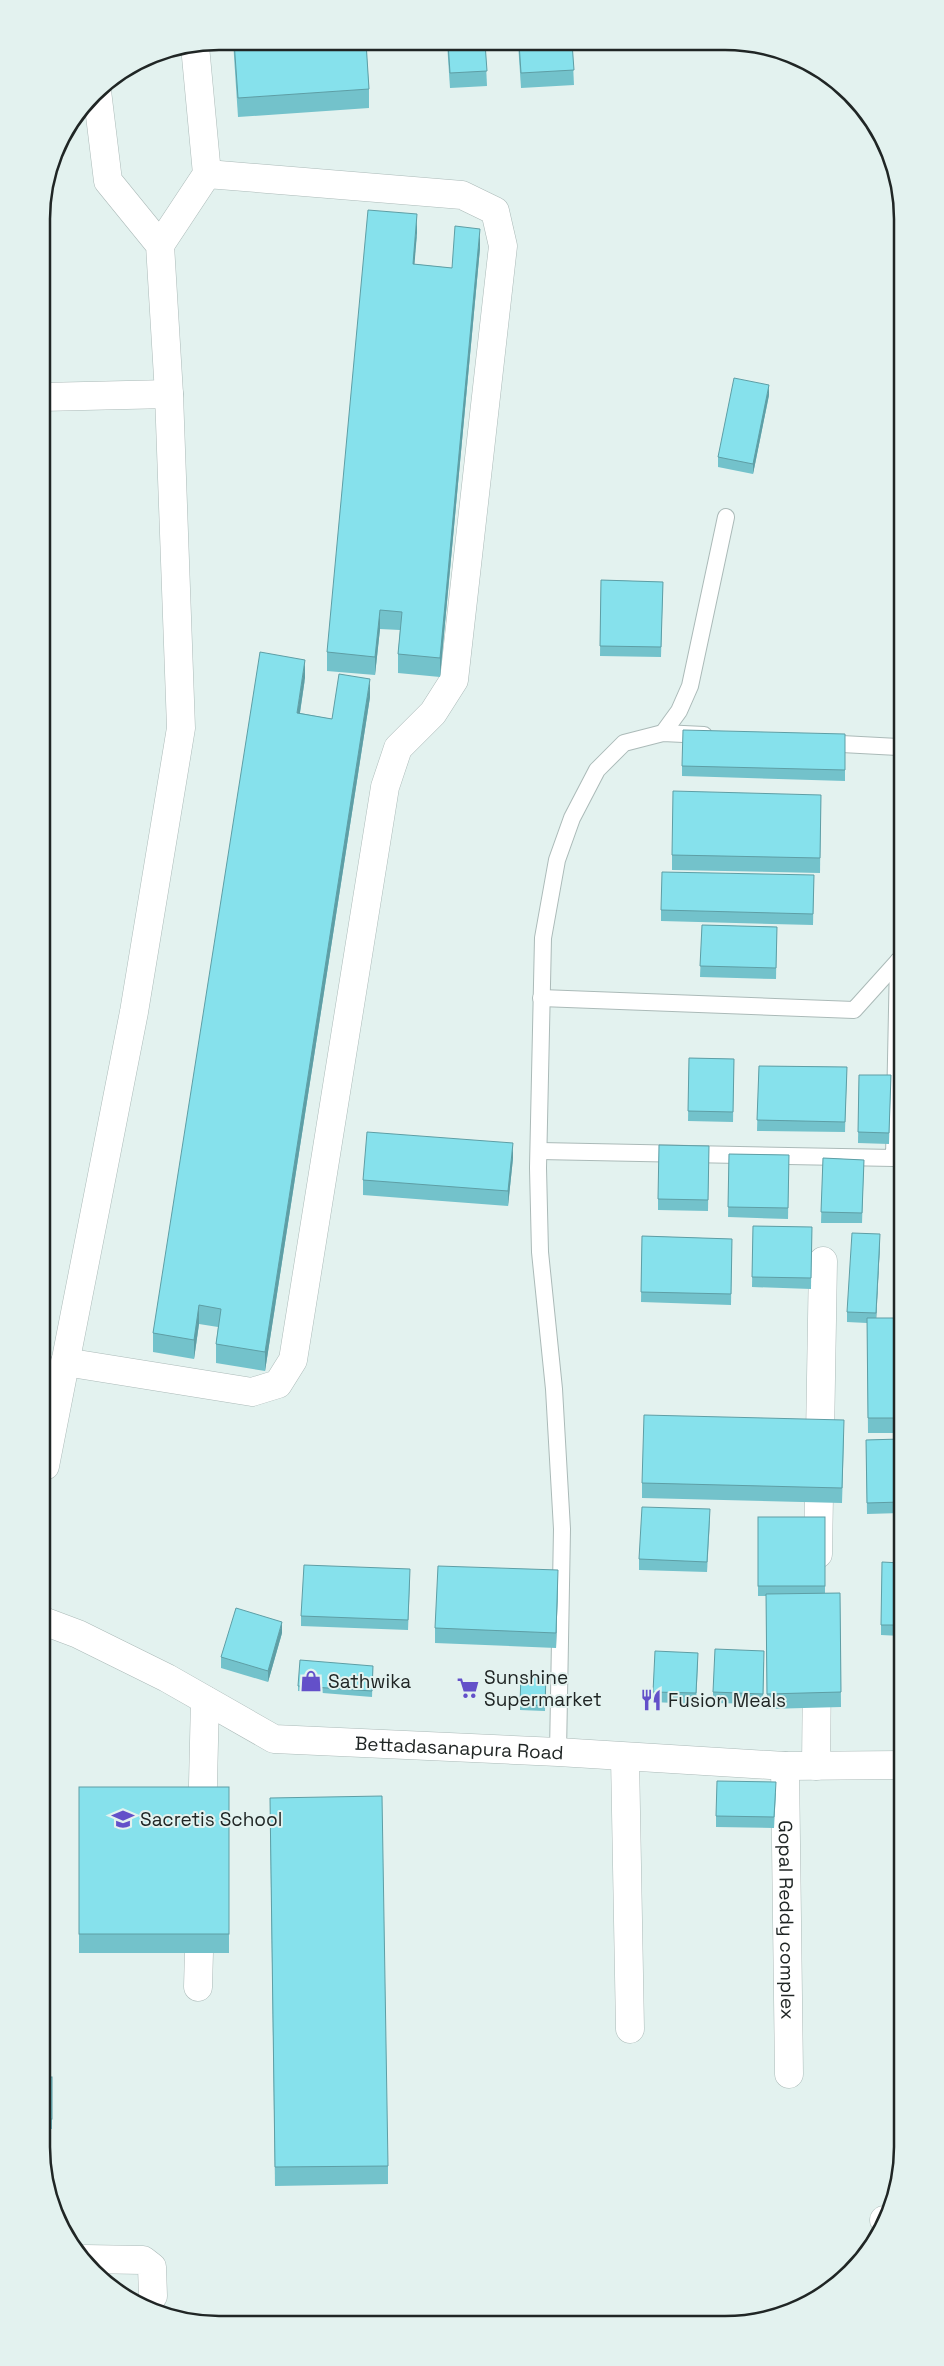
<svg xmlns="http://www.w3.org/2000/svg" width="944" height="2366" viewBox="0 0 944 2366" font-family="'Space Grotesk',sans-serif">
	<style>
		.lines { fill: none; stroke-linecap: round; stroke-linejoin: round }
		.lane-casing { stroke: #abbab8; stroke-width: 18 }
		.street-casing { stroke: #abbab8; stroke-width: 29 }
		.secondary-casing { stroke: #abbab8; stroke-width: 29 }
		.lane { stroke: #fff; stroke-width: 16 }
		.street { stroke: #fff; stroke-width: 28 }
		.secondary { stroke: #fff; stroke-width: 28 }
		.wall { fill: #73c2cb }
		.shaded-wall { fill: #5e9ea5 }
		.building { fill: #86e1ec; stroke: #5e9ea5 }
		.labels { text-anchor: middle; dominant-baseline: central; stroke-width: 4; stroke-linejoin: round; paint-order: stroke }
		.poi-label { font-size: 19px; fill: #202625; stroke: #e3f2ef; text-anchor: start }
		.street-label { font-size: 19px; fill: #202625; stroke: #e3f2ef }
		.rim { fill: none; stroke: #202625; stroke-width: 2.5 }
	</style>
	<rect width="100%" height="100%" fill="#e3f2ef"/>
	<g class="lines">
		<g class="lane-casing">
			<g id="lane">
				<polyline points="663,733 679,711 690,686 726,517"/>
				<polyline points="823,743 898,747"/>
				<polyline points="541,998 854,1010 899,960"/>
				<polyline points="540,1151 894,1158 898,961"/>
				<polyline points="558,1752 562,1529 554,1389 540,1252 538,1168 543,938 557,860 572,818 597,770 624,743 663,733 704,735"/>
			</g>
		</g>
		<g class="street-casing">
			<g id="street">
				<polyline points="160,245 207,174 195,46"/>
				<polyline points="42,397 169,394"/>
				<polyline points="65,1362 252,1392 278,1384 293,1360 385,787 398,748 433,713 454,680 503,246 495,211 462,195 207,174"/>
				<polyline points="45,1466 134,1012 181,728 169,394 160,245 108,181 97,91"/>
				<polyline points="818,1554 823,1261"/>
				<polyline points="625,1757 630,2029"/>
				<path id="s1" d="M785,1766L789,2074"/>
				<polyline points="816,1766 817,1670"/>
				<polyline points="202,1826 205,1700"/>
				<polyline points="198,1987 200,1916"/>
				<polyline points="884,2220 886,2220"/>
				<polyline points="85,2259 143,2260 152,2267 153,2296"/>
			</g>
		</g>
		<g class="secondary-casing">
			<g id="secondary">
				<path id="s2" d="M46,1622L78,1634L167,1678L274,1739L558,1752L785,1766L901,1765"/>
			</g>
		</g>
		<use href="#lane" class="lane"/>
		<use href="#street" class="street"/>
		<use href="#secondary" class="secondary"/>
	</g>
	<g class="wall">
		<polygon points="233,41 366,42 369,89 369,108 238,117"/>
		<polygon points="447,43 485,43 487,86 450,88"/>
		<polygon points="518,43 572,43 574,85 521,88"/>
		<polygon points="42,207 48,360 48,379 42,379"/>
		<polygon points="417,233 414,264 452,268 480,248 440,677 398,673 398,654 400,630 380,629 375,675 327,671 327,652"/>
		<polygon points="769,395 753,474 718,467 718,457"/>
		<polygon points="601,580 663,582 661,657 600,656"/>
		<polygon points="305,678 300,713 332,719 370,697 265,1371 216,1363 216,1344 218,1327 199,1324 194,1359 153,1352 153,1333"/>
		<polygon points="845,734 845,781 682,776 682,766"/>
		<polygon points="821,795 820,873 672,870 672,855"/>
		<polygon points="814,875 813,925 661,921 661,910"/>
		<polygon points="702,925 777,927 776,979 700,977"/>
		<polygon points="689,1058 734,1059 733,1122 688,1121"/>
		<polygon points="759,1066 847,1067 845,1132 757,1131"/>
		<polygon points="859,1075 891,1075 889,1144 858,1143"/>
		<polygon points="709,1146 708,1211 658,1210 658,1199"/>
		<polygon points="729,1154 789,1155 788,1219 728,1217"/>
		<polygon points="513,1158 508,1206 363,1195 363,1180"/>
		<polygon points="823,1158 864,1160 862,1223 821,1223"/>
		<polygon points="900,1175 900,1282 897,1281"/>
		<polygon points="753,1226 812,1227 811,1289 752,1287"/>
		<polygon points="642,1236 732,1239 731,1305 641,1302"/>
		<polygon points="880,1244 876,1318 900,1318 900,1433 868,1433 867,1323 847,1322 847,1312"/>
		<polygon points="844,1435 842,1503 642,1498 642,1483"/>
		<polygon points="900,1439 901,1513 867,1514 866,1440"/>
		<polygon points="758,1517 825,1517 825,1593 840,1593 841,1707 767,1709 766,1596 758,1596"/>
		<polygon points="710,1520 707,1572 639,1570 639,1559"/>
		<polygon points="901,1563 901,1636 881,1635 881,1625"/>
		<polygon points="410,1580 408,1630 301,1626 301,1616"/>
		<polygon points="558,1585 556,1648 435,1643 435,1628"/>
		<polygon points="282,1633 268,1682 221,1668 221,1657"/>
		<polygon points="764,1662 763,1704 713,1703 713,1692"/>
		<polygon points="698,1663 696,1704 653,1702 653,1692"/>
		<polygon points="373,1666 372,1697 298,1691 298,1686"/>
		<polygon points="521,1674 546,1675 545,1711 520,1710"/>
		<rect x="79" y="1787" width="150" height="166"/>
		<polygon points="776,1793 774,1828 716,1827 716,1816"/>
		<polygon points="270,1816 388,2166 388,2184 275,2186"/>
		<rect x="47" y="2077" width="5" height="52"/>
	</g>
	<g class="shaded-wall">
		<polygon points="417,214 417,233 413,283 413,264"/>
		<polygon points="480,229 480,248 440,677 440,658"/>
		<polygon points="769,385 769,395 753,474 753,464"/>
		<polygon points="380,610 380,629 375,675 375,657"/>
		<polygon points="305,660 305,678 297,732 297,713"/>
		<polygon points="370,679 370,697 265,1371 265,1352"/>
		<polygon points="513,1143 513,1158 508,1206 508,1191"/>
		<polygon points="880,1234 880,1244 876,1324 876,1313"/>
		<polygon points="199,1305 199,1324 194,1359 194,1340"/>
		<polygon points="558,1570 558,1585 556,1648 556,1633"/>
		<polygon points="282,1622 282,1633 268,1682 268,1671"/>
	</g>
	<g class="building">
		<polygon points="234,41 366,42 369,89 238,98"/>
		<polygon points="448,43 485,43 487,71 450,73"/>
		<polygon points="519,43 572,43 574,70 521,73"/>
		<polygon points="44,199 48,360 42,360 42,207"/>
		<polygon points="368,210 417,214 413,264 452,268 455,226 480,229 440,658 398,654 402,612 380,610 375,657 327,652"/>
		<polygon points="734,378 769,385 753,464 718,457"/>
		<polygon points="601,580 663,582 661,647 600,646"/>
		<polygon points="260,652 305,660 297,713 332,719 339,674 370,679 265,1352 216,1344 221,1309 199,1305 194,1340 153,1333"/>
		<polygon points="683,730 845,734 845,770 682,766"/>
		<polygon points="673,791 821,795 820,858 672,855"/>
		<polygon points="662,872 814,875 813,914 661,910"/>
		<polygon points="702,925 777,927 776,968 700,966"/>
		<polygon points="689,1058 734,1059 733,1112 688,1111"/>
		<polygon points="759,1066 847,1067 845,1122 757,1120"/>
		<polygon points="859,1075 891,1075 889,1133 858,1132"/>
		<polygon points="367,1132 513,1143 508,1191 363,1180"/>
		<polygon points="659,1145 709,1146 708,1200 658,1199"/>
		<polygon points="729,1154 789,1155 788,1208 728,1207"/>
		<polygon points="823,1158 864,1160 862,1213 821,1212"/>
		<polygon points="899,1175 900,1175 900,1271 897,1271"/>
		<polygon points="753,1226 812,1227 811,1278 752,1277"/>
		<polygon points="852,1233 880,1234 876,1313 847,1312"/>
		<polygon points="642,1236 732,1239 731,1294 641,1292"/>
		<polygon points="867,1318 900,1318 900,1418 868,1418"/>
		<polygon points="644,1415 844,1420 842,1488 642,1483"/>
		<polygon points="900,1439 901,1502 867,1503 866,1440"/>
		<polygon points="642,1507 710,1509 707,1562 639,1559"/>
		<rect x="758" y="1517" width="67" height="69"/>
		<polygon points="882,1562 901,1563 901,1625 881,1625"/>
		<polygon points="304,1565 410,1569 408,1620 301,1616"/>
		<polygon points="438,1566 558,1570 556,1633 435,1628"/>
		<polygon points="840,1593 841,1692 767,1694 766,1594"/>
		<polygon points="236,1608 282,1622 268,1671 221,1657"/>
		<polygon points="715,1649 764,1651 763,1694 713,1692"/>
		<polygon points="655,1651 698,1653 696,1693 653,1692"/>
		<polygon points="300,1660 373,1666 372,1691 298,1686"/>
		<polygon points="521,1674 546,1675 545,1706 520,1704"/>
		<polygon points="717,1781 776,1782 774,1817 716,1816"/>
		<rect x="79" y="1787" width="150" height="147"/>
		<polygon points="382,1796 388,2166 275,2167 270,1798"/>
		<rect x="47" y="2077" width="5" height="42"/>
	</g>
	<defs>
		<g id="shop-bare" transform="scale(1.725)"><path d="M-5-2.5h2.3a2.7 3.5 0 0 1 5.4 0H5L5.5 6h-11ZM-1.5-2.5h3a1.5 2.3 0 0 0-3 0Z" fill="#6350c9" stroke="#e3f2ef" stroke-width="2.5" paint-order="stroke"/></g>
		<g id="supermarket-bare" transform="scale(1.725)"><path d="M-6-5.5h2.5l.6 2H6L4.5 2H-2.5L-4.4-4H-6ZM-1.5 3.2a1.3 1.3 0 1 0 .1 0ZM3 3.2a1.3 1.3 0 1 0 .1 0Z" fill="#6350c9" stroke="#e3f2ef" stroke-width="2.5" paint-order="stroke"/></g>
		<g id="restaurant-bare" transform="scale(1.725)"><path d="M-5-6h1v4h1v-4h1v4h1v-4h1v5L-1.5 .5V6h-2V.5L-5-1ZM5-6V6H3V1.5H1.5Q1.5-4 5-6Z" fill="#6350c9" stroke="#e3f2ef" stroke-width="2.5" paint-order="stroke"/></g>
		<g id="school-bare" transform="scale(1.725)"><path d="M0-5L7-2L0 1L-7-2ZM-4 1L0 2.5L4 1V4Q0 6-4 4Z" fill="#6350c9" stroke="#e3f2ef" stroke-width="2.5" paint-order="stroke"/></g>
	</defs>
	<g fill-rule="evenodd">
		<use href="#shop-bare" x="311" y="1681"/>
		<use href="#supermarket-bare" x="468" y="1688"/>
		<use href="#restaurant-bare" x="651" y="1700"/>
		<use href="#school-bare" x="123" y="1819"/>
	</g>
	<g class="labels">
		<g class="poi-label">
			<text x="484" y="1677">Sunshine<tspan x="484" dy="22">Supermarket</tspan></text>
			<text x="328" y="1681">Sathwika</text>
			<text x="668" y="1700">Fusion Meals</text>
			<text x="140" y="1819">Sacretis School</text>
		</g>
		<g class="street-label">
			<text stroke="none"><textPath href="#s2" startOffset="442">Bettadasanapura Road</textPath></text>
			<text stroke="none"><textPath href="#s1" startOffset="154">Gopal Reddy complex</textPath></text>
		</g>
	</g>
	<path d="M0 0H944V2366H0ZM219 50H725A169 169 0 0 1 894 219V2147A169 169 0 0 1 725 2316H219A169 169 0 0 1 50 2147V219A169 169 0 0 1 219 50Z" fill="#e3f2ef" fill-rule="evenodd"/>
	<path class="rim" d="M219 50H725A169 169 0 0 1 894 219V2147A169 169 0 0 1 725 2316H219A169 169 0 0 1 50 2147V219A169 169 0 0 1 219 50Z"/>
</svg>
